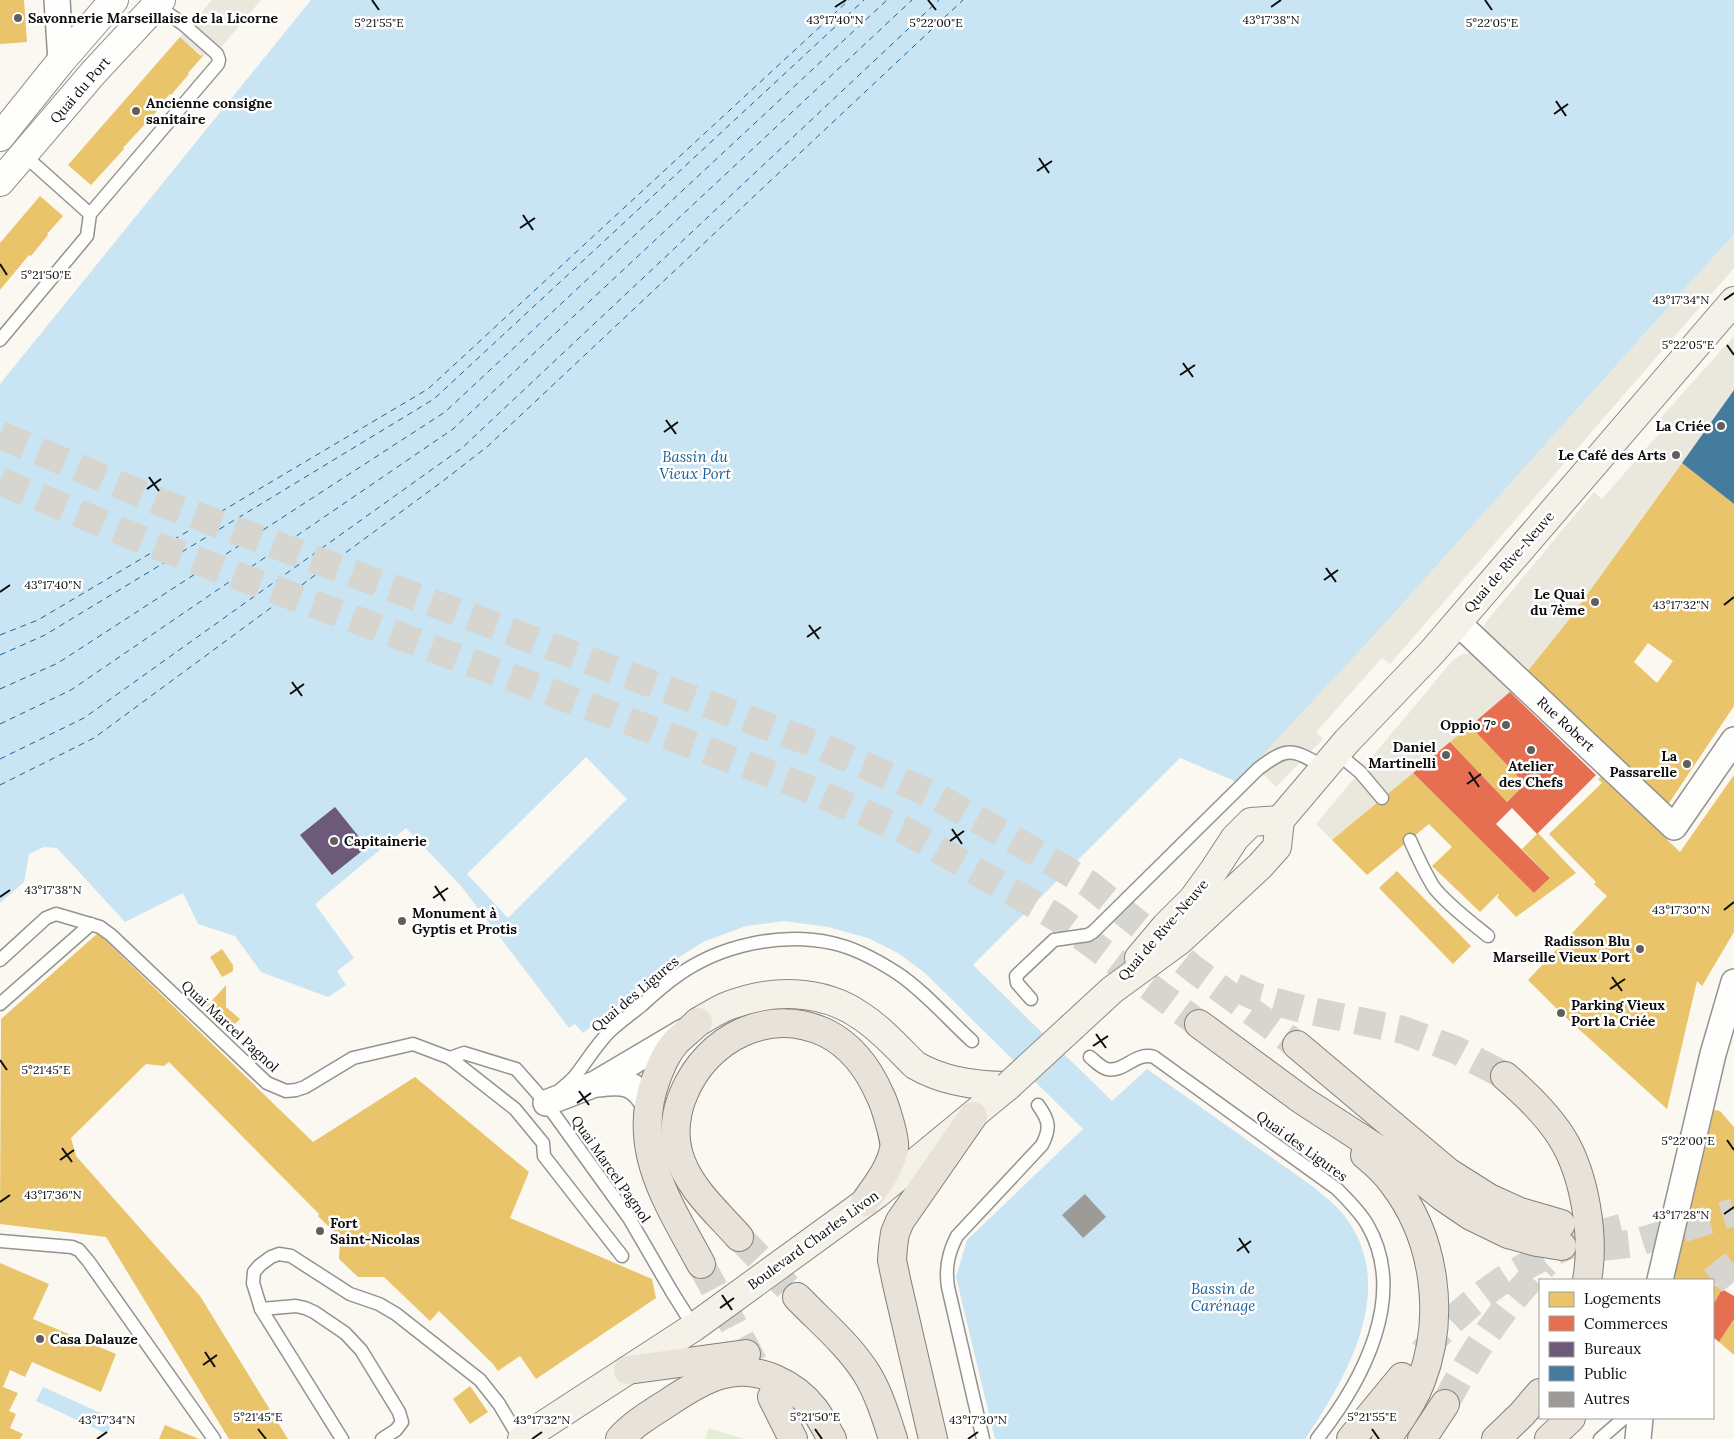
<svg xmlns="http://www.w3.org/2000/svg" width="1734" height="1439" viewBox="0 0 1734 1439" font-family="Lora,serif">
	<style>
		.green { fill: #e3eed2 }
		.plaza { fill: #eae7dd }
		.water { fill: #c9e4f2 }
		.pier { fill: #faf8f1 }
		.homes { fill: #e9c46a; fill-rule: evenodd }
		.shops { fill: #e76f51 }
		.offices { fill: #6d597a }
		.public { fill: #457b9d }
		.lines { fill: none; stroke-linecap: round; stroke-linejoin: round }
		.ferry { stroke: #1d6297; stroke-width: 1; stroke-dasharray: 6 5; stroke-linecap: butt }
		.building { fill: #9d9b97 }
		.trunk-tunnel { stroke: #d6d5cf; stroke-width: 28; stroke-dasharray: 28 14; stroke-linecap: butt }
		.service-casing { stroke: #949390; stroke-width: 15 }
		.minor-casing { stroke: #949390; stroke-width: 28 }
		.tertiary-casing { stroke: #949390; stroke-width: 30 }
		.secondary-casing { stroke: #8a8986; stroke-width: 30 }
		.trunk-casing { stroke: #81807d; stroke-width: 30 }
		.service { stroke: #fefefd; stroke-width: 12 }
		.minor { stroke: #fefefd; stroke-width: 25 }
		.tertiary { stroke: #fefefd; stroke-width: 28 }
		.secondary { stroke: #f4f2e8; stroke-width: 28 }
		.trunk { stroke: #e8e2d8; stroke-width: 28 }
		.secondary-bridge-casing { stroke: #8a8986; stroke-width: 30; stroke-linecap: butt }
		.secondary-bridge { stroke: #f4f2e8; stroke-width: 28 }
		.ticks { fill: none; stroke: #0d0d0d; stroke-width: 2 }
		.poi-dot { fill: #605f5d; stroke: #fff; stroke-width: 2 }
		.labels { text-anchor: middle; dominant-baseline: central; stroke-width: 5; stroke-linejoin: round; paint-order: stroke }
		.poi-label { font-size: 14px; font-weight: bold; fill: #0d0d0d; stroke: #fff; text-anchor: start }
		.street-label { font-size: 14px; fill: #0d0d0d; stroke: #fff }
		.water-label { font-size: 15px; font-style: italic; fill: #1d6297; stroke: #fff }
		.ticks-label { font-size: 12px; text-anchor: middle; fill: #0d0d0d; stroke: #fff; stroke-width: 5; stroke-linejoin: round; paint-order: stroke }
	</style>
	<rect width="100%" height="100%" fill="#faf8f1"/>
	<polygon class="green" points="709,1428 744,1439 705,1439"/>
	<g class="plaza">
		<polygon points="212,0 261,0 223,45 203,56 180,37"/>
		<polygon points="1734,234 1734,268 1390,664 1382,658 1316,732 1323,739 1276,787 1253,764 1451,549"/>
		<polygon points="1734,336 1734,390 1568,621 1524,676 1482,631 1486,622 1594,492 1602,499 1664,428 1657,422"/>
		<polygon points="1470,653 1476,656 1513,690 1332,840 1316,824 1453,660 1463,654"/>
	</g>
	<g class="water">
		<path d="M311,0H1734V234L1375,634L1237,782L1180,758L973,965L1112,1101L1147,1069L1312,1186C1323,1195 1334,1203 1343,1214C1400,1285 1348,1376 1305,1439H995L956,1277L967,1240L1083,1129L925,973L898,953L868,938L828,927L784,921L746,926L703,942L681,956L648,981L583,1033L575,1024L569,1028L461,886L406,828L315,904L354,958L337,971L346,985L328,997L261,972L235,936L198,924L183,893L125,922L57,848L44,847L29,854L24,882L0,903V384Z"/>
		<polygon points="43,1387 114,1419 107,1434 36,1401"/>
	</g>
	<polygon class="pier" points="586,757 627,799 508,918 467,874"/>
	<g class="homes">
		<polygon points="0,0 24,0 27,42 0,44"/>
		<polygon points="180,37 201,56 202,54 203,56 188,73 189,74 171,95 170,94 155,110 157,111 123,148 124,149 91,185 68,165"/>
		<polygon points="40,196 63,216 47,234 48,235 31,256 29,255 0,290 0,243"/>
		<path d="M1682,463L1734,504V706L1667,806L1527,672L1568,621ZM1648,643L1673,661L1657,683L1634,662Z"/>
		<polygon points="1470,726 1525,784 1507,802 1450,742"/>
		<polygon points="1413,773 1534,893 1550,878 1522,849 1538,833 1576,873 1516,917 1497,897 1499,895 1498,894 1480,912 1432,866 1452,847 1429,824 1367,875 1332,840"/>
		<polygon points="1734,775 1734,932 1702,986 1697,981 1667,1109 1561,1013 1528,980 1607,896 1594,884 1596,882 1549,834 1602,783 1598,779 1601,777 1680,852"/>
		<polygon points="1397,871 1471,946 1453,964 1379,888"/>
		<polygon points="98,933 313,1142 415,1077 529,1172 510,1218 652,1279 656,1298 536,1379 520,1356 498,1371 493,1364 439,1311 430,1321 384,1277 358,1277 339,1259 340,1238 318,1216 319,1214 169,1062 164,1066 146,1064 71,1138 76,1156 200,1296 288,1439 229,1439 106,1237 0,1224 1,1019"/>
		<polygon points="222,949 233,965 233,971 222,977 210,957"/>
		<polygon points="226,985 226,1007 240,1019 230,1029 207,1006"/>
		<polygon points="1714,1110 1720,1111 1734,1127 1734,1280 1716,1276 1713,1284 1713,1280 1673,1280"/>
		<polygon points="0,1263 49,1284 33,1319 116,1354 101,1392 32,1362 25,1377 10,1370 3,1387 18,1393 9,1411 16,1414 10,1428 23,1434 20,1439 0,1439"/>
		<polygon points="1713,1284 1722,1289 1713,1305"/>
		<polygon points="1734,1319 1734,1355 1719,1342"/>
		<polygon points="470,1386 488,1412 470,1424 453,1399"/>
		<polygon points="165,1425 199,1439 159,1439"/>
	</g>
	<g class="shops">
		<polygon points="1510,692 1596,775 1537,834 1512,808 1496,824 1550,878 1534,893 1413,773 1450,742 1507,802 1525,784 1470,726"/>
		<polygon points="1722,1289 1734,1296 1734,1319 1719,1342 1713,1337 1713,1305"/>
	</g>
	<polygon class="offices" points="335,807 367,847 332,875 300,835"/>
	<polygon class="public" points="1734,390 1734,504 1682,463"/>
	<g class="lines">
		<g class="ferry">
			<polyline points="0,635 38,620 428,389 849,0"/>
			<polyline points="0,655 45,635 434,399 864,0"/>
			<polyline points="0,689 58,663 445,412 887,0"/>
			<polyline points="0,724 71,690 453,429 912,0"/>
			<polyline points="0,759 84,718 462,448 939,0"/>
			<polyline points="0,785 94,738 443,481 488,446 963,0"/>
		</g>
	</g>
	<polygon class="building" points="1085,1194 1106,1217 1083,1238 1062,1215"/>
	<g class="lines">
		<g class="trunk-tunnel">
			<polyline points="0,435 170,506 815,744 933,795 1006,835 1089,884 1195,970 1297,1045"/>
			<polyline points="0,481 155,545 792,782 906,831 1056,917 1199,1024"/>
			<polyline points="1235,987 1254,996 1302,1009 1403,1030 1456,1050 1505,1076"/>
			<polyline points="739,1237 797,1297"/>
			<polyline points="1601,1247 1636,1243 1734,1212"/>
			<polyline points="701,1264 759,1373"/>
			<polyline points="1713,1281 1734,1264"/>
			<path d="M1423,1352C1476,1288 1548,1245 1629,1226"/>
			<path d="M1445,1404C1472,1353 1504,1304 1546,1263"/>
		</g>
		<g class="service-casing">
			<g id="service">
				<polyline points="24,155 90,214"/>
				<polyline points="0,340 87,236 90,214 218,64 219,60 217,54 183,24 156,5"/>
				<polyline points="1337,753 1360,772 1382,798"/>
				<path d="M1410,840C1417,856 1424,871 1433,886C1444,902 1473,924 1488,936"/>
				<polyline points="0,960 46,918 56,914 100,927 111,935 267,1083 286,1091 296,1090 305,1087 353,1058 413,1044 450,1058 515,1109 543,1143 544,1156 622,1256"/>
				<path d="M1031,999L1017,983L1016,976L1019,973L1054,940L1088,935L1093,932L1258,769C1288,746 1292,749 1324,767"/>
				<polyline points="0,1004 91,924"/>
				<path d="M1090,1057C1095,1061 1100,1067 1107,1069C1124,1073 1136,1051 1154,1057L1337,1189C1348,1200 1359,1211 1367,1224C1409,1296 1362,1382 1317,1439"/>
				<polyline points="450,1058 464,1053 516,1069 546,1103 629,1218 672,1292 694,1327"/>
				<path d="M559,1091C564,1086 570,1082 575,1076C587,1061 596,1045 610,1031C620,1022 631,1014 642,1005C653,995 665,984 677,976C720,945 780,932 832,943C855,948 877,960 897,973C923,990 949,1020 972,1041"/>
				<polyline points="0,1241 72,1247 79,1250 89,1262 214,1439"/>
				<polyline points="261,1309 296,1306 305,1308 314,1312 345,1333 361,1350 399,1412 402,1422 396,1430 382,1439"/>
				<polyline points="342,1439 261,1309 253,1283 254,1272 260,1265 271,1257 279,1254 291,1256 350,1294 379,1304 396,1314 480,1380 499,1404 520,1439"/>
				<path d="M983,1439L948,1287C945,1268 948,1253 957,1236L1042,1145C1051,1128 1049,1120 1038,1105"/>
				<polyline points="1600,1439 1624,1418"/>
			</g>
		</g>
		<g class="minor-casing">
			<g id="minor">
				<polyline points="57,0 61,61"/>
				<polyline points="1457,622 1674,827 1734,740"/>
				<path d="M598,1084C623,1081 636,1081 649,1106"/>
				<polyline points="546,1103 595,1084 683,1032"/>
				<polyline points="1660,1280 1713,1054 1734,982"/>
				<polyline points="1638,1439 1640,1418"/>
			</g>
		</g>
		<g class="tertiary-casing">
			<g id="tertiary">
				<polyline points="0,137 61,61 114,0"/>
				<polyline points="0,182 94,72 161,0"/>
			</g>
		</g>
		<g class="secondary-casing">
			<g id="secondary">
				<polyline points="1139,958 1166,926 1193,899 1214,870 1235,838 1251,822 1280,820"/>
				<path d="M698,1022C707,1017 716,1011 725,1007C769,989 821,988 861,1016C881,1029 898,1048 915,1065C942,1081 977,1086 1008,1086"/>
				<polyline points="1073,1026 1112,990 1179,941 1260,866 1277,847 1280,820 1347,741 1433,651 1734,301"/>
				<polyline points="522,1439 694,1327 877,1194 1008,1086"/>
			</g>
		</g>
		<g class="trunk-casing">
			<g id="trunk">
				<path d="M698,1022C691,1029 683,1035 676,1042C666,1053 661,1066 656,1079C630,1149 669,1204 701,1264"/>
				<polyline points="1199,1024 1302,1100 1407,1168 1443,1197 1471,1216 1508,1234 1537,1242 1562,1246"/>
				<polyline points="1297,1045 1448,1172 1489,1198 1520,1212 1561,1224"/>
				<path d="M1505,1076C1526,1094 1547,1114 1562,1138C1585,1175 1595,1238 1587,1280"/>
				<path d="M1365,1155C1375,1163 1385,1172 1392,1182C1435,1237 1446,1316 1421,1381C1413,1402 1400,1421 1386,1439"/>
				<path d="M739,1237C717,1212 687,1187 678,1152C673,1133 676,1111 684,1093C707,1038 769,1006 826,1033C852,1046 869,1070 880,1095C885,1105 896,1140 894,1149C890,1169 876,1186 865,1202"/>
				<path d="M797,1297C820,1321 849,1345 867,1374C879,1394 886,1417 893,1439"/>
				<polyline points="628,1370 746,1354"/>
				<polyline points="772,1397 793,1439"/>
				<path d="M620,1439C633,1424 652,1413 669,1402C703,1379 734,1361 775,1379C791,1386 804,1396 814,1409C821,1418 826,1429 832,1439"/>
				<polyline points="933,1439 897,1284 892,1260 893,1247 895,1233 900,1221 973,1116"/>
				<polyline points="1351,1439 1402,1377"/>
				<polyline points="1422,1439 1445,1404"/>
				<polyline points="1496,1439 1522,1414 1540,1393"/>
				<polyline points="1549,1439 1571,1418"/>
			</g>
		</g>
		<use href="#service" class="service"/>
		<use href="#minor" class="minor"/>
		<use href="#tertiary" class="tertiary"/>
		<use href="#secondary" class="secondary"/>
		<use href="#trunk" class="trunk"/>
		<g class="secondary-bridge-casing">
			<polyline id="secondary-bridge" points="1008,1086 1073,1026"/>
		</g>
		<use href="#secondary-bridge" class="secondary-bridge"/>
	</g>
	<path class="ticks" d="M372,0L379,10M928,0L936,10M1485,0L1492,10M835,7L846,0M1271,7L1281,0M1556,101L1566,116M1554,114L1568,104M1039,158L1049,173M1037,171L1052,161M523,215L533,230M520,228L535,218M0,264L7,275M1724,300L1734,293M1727,345L1734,355M1183,363L1193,377M1180,375L1195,365M666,420L676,434M664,432L678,422M149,477L159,491M147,489L161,479M1326,568L1336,582M1324,580L1338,570M0,592L10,585M1724,605L1734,597M809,625L819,639M807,637L821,627M292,682L302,696M290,694L304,684M1469,772L1479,787M1467,784L1481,774M952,829L962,844M950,841L964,831M435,886L445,901M0,897L10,890M433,898L448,888M1724,910L1734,902M1612,977L1622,991M1610,989L1625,979M1096,1034L1106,1048M1093,1046L1108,1036M0,1060L7,1070M579,1091L589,1105M577,1103L591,1093M1727,1140L1734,1150M62,1148L72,1162M60,1160L74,1150M0,1202L10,1195M1724,1214L1734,1207M1239,1238L1249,1253M1237,1251L1251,1241M722,1295L732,1310M720,1308L734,1298M205,1352L215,1367M203,1365L217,1355M258,1429L266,1439M815,1429L822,1439M1372,1429L1379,1439M97,1439L107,1432M532,1439L542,1432M968,1439L978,1432"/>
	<g class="poi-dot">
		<circle cx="18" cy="18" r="5"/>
		<circle cx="136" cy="111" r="5"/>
		<circle cx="1721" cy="426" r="5"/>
		<circle cx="1676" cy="455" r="5"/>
		<circle cx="1595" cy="602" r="5"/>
		<circle cx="1506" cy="725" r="5"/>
		<circle cx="1531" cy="750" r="5"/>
		<circle cx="1446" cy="755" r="5"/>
		<circle cx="1687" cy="764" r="5"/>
		<circle cx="334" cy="841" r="5"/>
		<circle cx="402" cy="921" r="5"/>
		<circle cx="1640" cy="949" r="5"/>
		<circle cx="1561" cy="1013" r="5"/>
		<circle cx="320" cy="1231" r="5"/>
		<circle cx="40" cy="1339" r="5"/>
	</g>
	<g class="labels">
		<g class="poi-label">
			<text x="28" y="18">Savonnerie Marseillaise de la Licorne</text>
			<text x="146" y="103">Ancienne consigne<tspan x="146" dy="16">sanitaire</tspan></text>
			<text x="1711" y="426" text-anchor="end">La Criée</text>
			<text x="1666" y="455" text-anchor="end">Le Café des Arts</text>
			<text x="1585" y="594" text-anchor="end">Le Quai<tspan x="1585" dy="16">du 7ème</tspan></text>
			<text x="1496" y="725" text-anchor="end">Oppio 7°</text>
			<text x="1436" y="747" text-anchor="end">Daniel<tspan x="1436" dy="16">Martinelli</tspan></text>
			<text x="1677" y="756" text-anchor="end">La<tspan x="1677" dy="16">Passarelle</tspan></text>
			<text x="1531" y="766" text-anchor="middle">Atelier<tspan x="1531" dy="16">des Chefs</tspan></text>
			<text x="344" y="841">Capitainerie</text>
			<text x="412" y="913">Monument à<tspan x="412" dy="16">Gyptis et Protis</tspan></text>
			<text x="1630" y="941" text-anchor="end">Radisson Blu<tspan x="1630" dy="16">Marseille Vieux Port</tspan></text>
			<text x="1571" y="1005">Parking Vieux<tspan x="1571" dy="16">Port la Criée</tspan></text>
			<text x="330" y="1223">Fort<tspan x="330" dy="16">Saint-Nicolas</tspan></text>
			<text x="50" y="1339">Casa Dalauze</text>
		</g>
		<g class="street-label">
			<text transform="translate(80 90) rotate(-49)">Quai du Port</text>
			<text transform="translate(1509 562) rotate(-49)">Quai de Rive-Neuve</text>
			<text transform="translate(1566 724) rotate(43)">Rue Robert</text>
			<text transform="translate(1163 930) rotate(-49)">Quai de Rive-Neuve</text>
			<text transform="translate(635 994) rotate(-40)">Quai des Ligures</text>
			<text transform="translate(230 1026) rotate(43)">Quai Marcel Pagnol</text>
			<text transform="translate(1302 1146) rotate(36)">Quai des Ligures</text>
			<text transform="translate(611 1169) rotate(55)">Quai Marcel Pagnol</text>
			<text transform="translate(813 1240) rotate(-36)">Boulevard Charles Livon</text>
		</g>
		<g class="water-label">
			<text x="695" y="456">Bassin du<tspan x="695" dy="17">Vieux Port</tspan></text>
			<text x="1223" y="1288">Bassin de<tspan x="1223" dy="17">Carénage</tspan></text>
		</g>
	</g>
	<g class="ticks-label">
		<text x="1271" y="24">43°17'38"N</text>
		<text x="835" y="24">43°17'40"N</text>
		<text x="379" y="27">5°21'55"E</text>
		<text x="1492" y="27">5°22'05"E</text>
		<text x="936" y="27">5°22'00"E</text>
		<text x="46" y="279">5°21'50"E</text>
		<text x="1681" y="304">43°17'34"N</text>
		<text x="1688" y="349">5°22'05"E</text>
		<text x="53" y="589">43°17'40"N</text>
		<text x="1681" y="609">43°17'32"N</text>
		<text x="53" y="894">43°17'38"N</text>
		<text x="1681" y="914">43°17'30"N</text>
		<text x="46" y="1074">5°21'45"E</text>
		<text x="1688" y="1145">5°22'00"E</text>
		<text x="53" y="1199">43°17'36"N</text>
		<text x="1681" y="1219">43°17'28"N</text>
		<text x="258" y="1421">5°21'45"E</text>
		<text x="815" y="1421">5°21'50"E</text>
		<text x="1372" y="1421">5°21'55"E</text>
		<text x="107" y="1424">43°17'34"N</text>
		<text x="542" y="1424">43°17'32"N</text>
		<text x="978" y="1424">43°17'30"N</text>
	</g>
	<rect x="1539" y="1279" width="175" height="140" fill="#ffffff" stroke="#9e9e9e"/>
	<rect x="1549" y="1292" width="25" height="15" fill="#e9c46a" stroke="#9e9e9e"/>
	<text x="1584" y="1304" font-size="15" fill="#0d0d0d">Logements</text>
	<rect x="1549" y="1316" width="25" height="15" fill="#e76f51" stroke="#9e9e9e"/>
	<text x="1584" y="1329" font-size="15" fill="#0d0d0d">Commerces</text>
	<rect x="1549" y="1342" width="25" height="15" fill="#6d597a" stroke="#9e9e9e"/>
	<text x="1584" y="1354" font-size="15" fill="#0d0d0d">Bureaux</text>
	<rect x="1549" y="1366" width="25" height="15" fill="#457b9d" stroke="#9e9e9e"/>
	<text x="1584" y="1379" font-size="15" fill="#0d0d0d">Public</text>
	<rect x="1549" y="1392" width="25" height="15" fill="#9d9b97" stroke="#9e9e9e"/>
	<text x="1584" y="1404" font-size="15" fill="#0d0d0d">Autres</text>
</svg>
